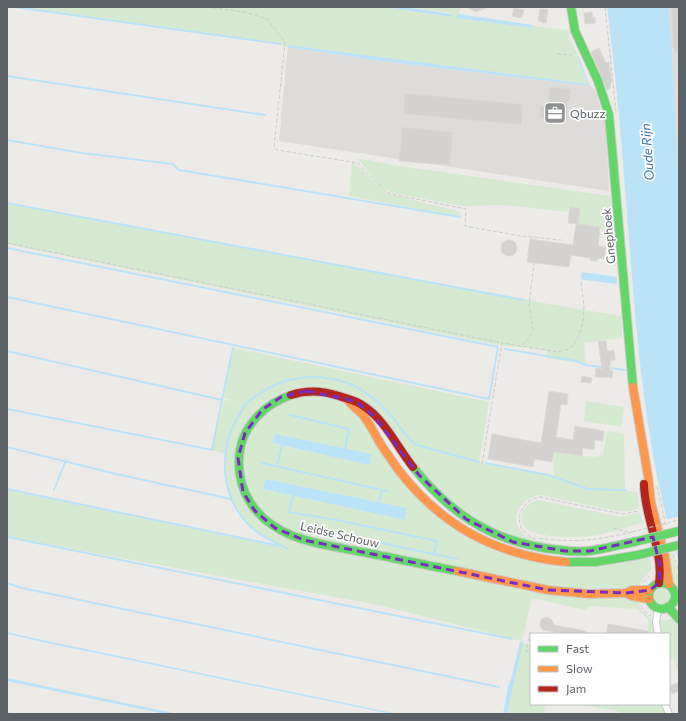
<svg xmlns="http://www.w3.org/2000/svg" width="686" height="721" viewBox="0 0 686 721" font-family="Commissioner,sans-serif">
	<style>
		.industrial { fill: #dedcd8 }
		.green { fill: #d6ead1; fill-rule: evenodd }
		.water { fill: #bbe3f8 }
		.pier { fill: #edebe7 }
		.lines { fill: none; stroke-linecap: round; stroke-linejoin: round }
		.stream { stroke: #bbe3f8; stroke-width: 2 }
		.building { fill: #d4d2d0; stroke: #dcdad6 }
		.street-casing { stroke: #c8c8c8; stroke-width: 8 }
		.fast-casing { stroke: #c9c9c9; stroke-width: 10 }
		.slow-casing { stroke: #c9c9c9; stroke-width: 10 }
		.jam-casing { stroke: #c9c9c9; stroke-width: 10 }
		.path { stroke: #c9ceca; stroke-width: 1; stroke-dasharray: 4 2; stroke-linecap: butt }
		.street { stroke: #fcfcfb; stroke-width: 6 }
		.fast { stroke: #63d668; stroke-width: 8 }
		.slow { stroke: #ff974d; stroke-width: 8 }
		.jam { stroke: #b3261e; stroke-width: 8 }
		.fast-bridge-casing { stroke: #c9c9c9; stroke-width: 10; stroke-linecap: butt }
		.path-bridge { stroke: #c9ceca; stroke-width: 1; stroke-dasharray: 4 2; stroke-linecap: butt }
		.fast-bridge { stroke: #63d668; stroke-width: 8 }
		.marked { fill: none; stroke: #7b2cbf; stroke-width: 3; stroke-dasharray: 8 5; stroke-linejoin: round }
		.labels { text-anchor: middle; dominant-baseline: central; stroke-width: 3.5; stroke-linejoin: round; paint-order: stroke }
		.poi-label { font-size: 12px; fill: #5c6166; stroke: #fff; text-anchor: start }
		.street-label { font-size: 12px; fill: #5c6166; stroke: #fff }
		.water-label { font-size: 13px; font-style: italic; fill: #3677a6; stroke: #fff }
	</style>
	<rect width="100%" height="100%" fill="#edebe7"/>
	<g class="industrial">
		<polygon points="659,7 679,7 679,264"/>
		<polygon points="288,47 373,60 590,86 595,90 606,127 609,191 279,141"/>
	</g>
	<g class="green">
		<polygon points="22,7 385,7 451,17 452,13 404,7 460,7 459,14 457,14 457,18 532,28 533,26 568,30 570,39 578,56 588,84 288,45 288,47 281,45 281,43"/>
		<polygon points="357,158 393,165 610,196 614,229 600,229 578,226 580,208 569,207 568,212 503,205 461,206 392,193 381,187"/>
		<polygon points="352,163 361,168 386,193 457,211 461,213 460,217 349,196"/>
		<polygon points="7,204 479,292 621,316 622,338 584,343 586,364 546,358 547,350 497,345 7,244"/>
		<path d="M234,348L489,402L479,462L554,475L553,464L555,453L594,457L603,455L607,431L624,434L625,490L637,492L639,507C633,512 624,512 617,511L541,495C519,497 506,523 527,536C539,543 559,544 573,546C525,545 475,529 441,494C419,472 399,447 378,424C371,416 364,406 356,399C347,392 331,388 319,387C244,380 205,473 261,523C273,534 289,539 304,544L535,592L580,597L637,599C640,609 644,615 653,619L655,634H650L648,631V619L637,609L589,606L585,610L532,598L522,641L383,606L7,537V490L286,548C280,544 271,542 264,537C234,518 225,489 225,454L212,450L224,400L236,401L224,398Z"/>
		<path d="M312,396C332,397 343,402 359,414C371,432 382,449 394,467C401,476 406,486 414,494C461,548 535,573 605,566C620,564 635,560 650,557L652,570L643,579L638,588L599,591L566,590L320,540C300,534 280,529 265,515C230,481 239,419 285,401C294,397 303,397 312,396ZM275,434L372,454L370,464L273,444ZM265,479L407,508L405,520L263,489Z"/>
		<polygon points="586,401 624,407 621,427 584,421"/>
		<path d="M537,500L621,517L638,513L641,515L643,523C626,526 609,534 592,536C577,538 514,541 522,514C524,506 530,503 537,500Z"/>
		<polygon points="671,552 679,578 679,595 671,580 666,553"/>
		<circle cx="662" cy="596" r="8"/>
		<polygon points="675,617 679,623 679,671 677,669 674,659 669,658 669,634 661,634 659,620 668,620"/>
		<polygon points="523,643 531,645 531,704 545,704 544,714 507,714"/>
		<polygon points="578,704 663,704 666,714 626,714 610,709 609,710"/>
	</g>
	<g class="water">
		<polygon points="7,7 22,7 281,43 281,45"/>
		<polygon points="385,7 404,7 452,14 451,17"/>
		<path d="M607,7H668L671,36L679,187V562C650,470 640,374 632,278C625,188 619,97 607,7Z"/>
		<polygon points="457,14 459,14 533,25 532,28 456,18"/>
		<polygon points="288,45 588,84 577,56 578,55 590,86 373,60 288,47"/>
		<polygon points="582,272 617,277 617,284 584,280 581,279"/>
		<polygon points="275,434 372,454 370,465 272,443"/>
		<polygon points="265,479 407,508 405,520 263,489"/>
		<polygon points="7,632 38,639 398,714 391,714 371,710 52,644 7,634"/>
		<polygon points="522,641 523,643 507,714 503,714 508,686 510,683 520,642"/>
		<polygon points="7,678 178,714 160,713 7,681"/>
	</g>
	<polygon class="pier" points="679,516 679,551 674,552 665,520"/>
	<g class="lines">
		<g class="stream">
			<polyline points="7,76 265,115"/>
			<polyline points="7,140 82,153 173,164 179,170 460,217"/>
			<polyline points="7,203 524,300"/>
			<polyline points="7,248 498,347 489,399 7,297"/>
			<polyline points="505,349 577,361 585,365 625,370"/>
			<polyline points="7,351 222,400 212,450 7,409"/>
			<polyline points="222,400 233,348"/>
			<polyline points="290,415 349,429 345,449"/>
			<polyline points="7,447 116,474 231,499"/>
			<polyline points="262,463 387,491"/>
			<polyline points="486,463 548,475 588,489 625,490"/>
			<polyline points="277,466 282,445"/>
			<polyline points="7,489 280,546"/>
			<polyline points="54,490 66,460"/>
			<polyline points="293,495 289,512 337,520 437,541 434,555"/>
			<polyline points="379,502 382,490"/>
			<polyline points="311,528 457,559"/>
			<polyline points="7,537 512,639"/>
			<path d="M288,549C273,541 257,535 245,521C220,492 219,449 238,417C241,413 243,407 246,404C249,400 255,397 258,395C285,375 317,373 348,383C366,390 383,406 395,420C402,429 407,440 417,445L479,462"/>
			<polyline points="7,583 22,588 499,687"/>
			<polyline points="7,713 11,714"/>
		</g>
	</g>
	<g class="building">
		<polygon points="466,7 489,7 476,12"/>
		<polygon points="671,7 679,7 679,52 674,52"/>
		<polygon points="514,8 524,10 522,18 512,16"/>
		<polygon points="540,9 548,10 546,23 538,21"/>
		<polygon points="592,12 593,18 595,17 595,23 585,24 584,13"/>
		<polygon points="599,48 606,63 609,62 612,83 610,85 611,88 607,90 591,52"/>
		<polygon points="549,87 571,89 569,102 567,102 568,108 567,120 539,117 540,106 548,107"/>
		<polygon points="405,93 523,104 521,125 403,114"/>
		<polygon points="402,127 453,132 450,165 399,161"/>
		<polygon points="570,207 580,208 578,224 600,227 598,246 606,247 604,259 598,258 597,261 591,261 590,258 571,255 569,267 527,262 530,239 573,245 576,224 568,223"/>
		<circle cx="509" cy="248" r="8"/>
		<polygon points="598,341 606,341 607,351 614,350 615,360 611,360 609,370 613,371 612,378 595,377 596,368 602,369"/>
		<polygon points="582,376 592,378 591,383 581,382"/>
		<polygon points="549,391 568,394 567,405 561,404 556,437 573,440 575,426 604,431 603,441 595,440 594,450 583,448 582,456 554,452 552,462 534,459 533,467 488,459 492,434 541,443"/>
		<polygon points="547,617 552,620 554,625 586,631 586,634 565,634 543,630 540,626 540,622 542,619"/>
		<polygon points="608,624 648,631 648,634 606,634"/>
		<polygon points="679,682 679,691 672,694 671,691 669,692 669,686"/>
	</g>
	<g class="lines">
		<g class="street-casing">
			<g id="street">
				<polyline points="658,634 656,622 658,608"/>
				<polyline points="665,704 669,714"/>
			</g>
		</g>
		<g class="fast-casing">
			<g id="fast">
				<polyline points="571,7 575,31 598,81 609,115 633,387"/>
				<path d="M291,395C267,403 244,424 240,450C237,469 240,486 250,502C273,540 322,544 362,552C394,558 425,565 457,571"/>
				<path d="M413,467C448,511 488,539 544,548C559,550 574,553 589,551C604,549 619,545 634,542"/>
				<polyline points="566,562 596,562 638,555"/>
				<circle cx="662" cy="596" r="13"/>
				<polyline points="668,607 679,619"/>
			</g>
		</g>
		<g class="slow-casing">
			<g id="slow">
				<polyline points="633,387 648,476 651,503 665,557 669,584"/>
				<path d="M347,399C351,405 357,409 362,414C369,422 374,433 380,443C385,451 391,459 397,468C440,525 495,555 566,562"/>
				<polyline points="457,571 548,590 589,594 626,593 632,590 650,590"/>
				<polyline points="626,593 632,596 649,599"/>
			</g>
		</g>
		<g class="jam-casing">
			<g id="jam">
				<path d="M291,395C306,390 324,391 339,396C347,399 355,400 362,405C385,419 397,447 413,467"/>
				<path d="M644,484C644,516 664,552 659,583"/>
			</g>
		</g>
		<g class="path">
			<polyline points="207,7 245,12 267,19 285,42 274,147 277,150 358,163 385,191 391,194 466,209 465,226 521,236 561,240"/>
			<polyline points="605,7 616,111"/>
			<polyline points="557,54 571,55 576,52"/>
			<polyline points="7,243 502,343"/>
			<polyline points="522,345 529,338 533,330 529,305 534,263"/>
			<polyline points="482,464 502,343 558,352 569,349 574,344 579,335 583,322 584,307 581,281"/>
			<polyline points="657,486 666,526"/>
			<polyline points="613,528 628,532"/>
			<path d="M632,532C602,539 577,543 546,539C542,538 535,539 531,537C511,526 519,500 540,497L617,513L623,514L639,511"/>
			<polyline points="673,554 679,573"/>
			<polyline points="643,582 653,573"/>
			<polyline points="641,606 646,613 651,616"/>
			<polyline points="529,638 526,651 531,653"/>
		</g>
		<use href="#street" class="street"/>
		<use href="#fast" class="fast"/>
		<use href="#slow" class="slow"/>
		<use href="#jam" class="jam"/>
		<g class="fast-bridge-casing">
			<g id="fast-bridge">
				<polyline points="634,542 679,531"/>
				<polyline points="638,555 679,545"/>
			</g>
		</g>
		<polyline class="path-bridge" points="632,532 679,520"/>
		<use href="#fast-bridge" class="fast-bridge"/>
	</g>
	<path class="marked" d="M307,391L355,401L373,415L419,475L466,519L513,542L565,551H590L653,537L660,566L659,583L650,590L626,593L548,590L304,540L275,528L255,511L243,492L238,458L245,433L262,410L281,397Z"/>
	<defs>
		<g id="office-square" transform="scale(1.15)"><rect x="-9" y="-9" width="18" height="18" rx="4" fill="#8f9193" stroke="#fff"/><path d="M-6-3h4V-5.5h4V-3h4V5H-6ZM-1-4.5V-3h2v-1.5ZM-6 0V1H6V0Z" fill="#fff"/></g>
	</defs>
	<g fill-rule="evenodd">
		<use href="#office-square" x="555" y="113"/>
	</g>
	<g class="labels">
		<g class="poi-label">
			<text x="570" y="113">Qbuzz</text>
		</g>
		<g class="street-label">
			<text transform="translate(608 236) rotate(-95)">Gnephoek</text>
			<text transform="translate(340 534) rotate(13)">Leidse Schouw</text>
		</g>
		<g class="water-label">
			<text transform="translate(647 152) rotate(-94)">Oude Rijn</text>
		</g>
	</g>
	<rect width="686" height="721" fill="none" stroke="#5c6166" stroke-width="16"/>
	<rect x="530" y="633" width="140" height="72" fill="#ffffff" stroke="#bec0c2"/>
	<rect x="538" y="646" width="20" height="6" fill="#63d668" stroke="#bec0c2"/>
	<text x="566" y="653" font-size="12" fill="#5c6166">Fast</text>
	<rect x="538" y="666" width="20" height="6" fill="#ff974d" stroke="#bec0c2"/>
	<text x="566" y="673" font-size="12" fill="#5c6166">Slow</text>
	<rect x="538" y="686" width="20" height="6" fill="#b3261e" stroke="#bec0c2"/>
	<text x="566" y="693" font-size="12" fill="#5c6166">Jam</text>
</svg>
